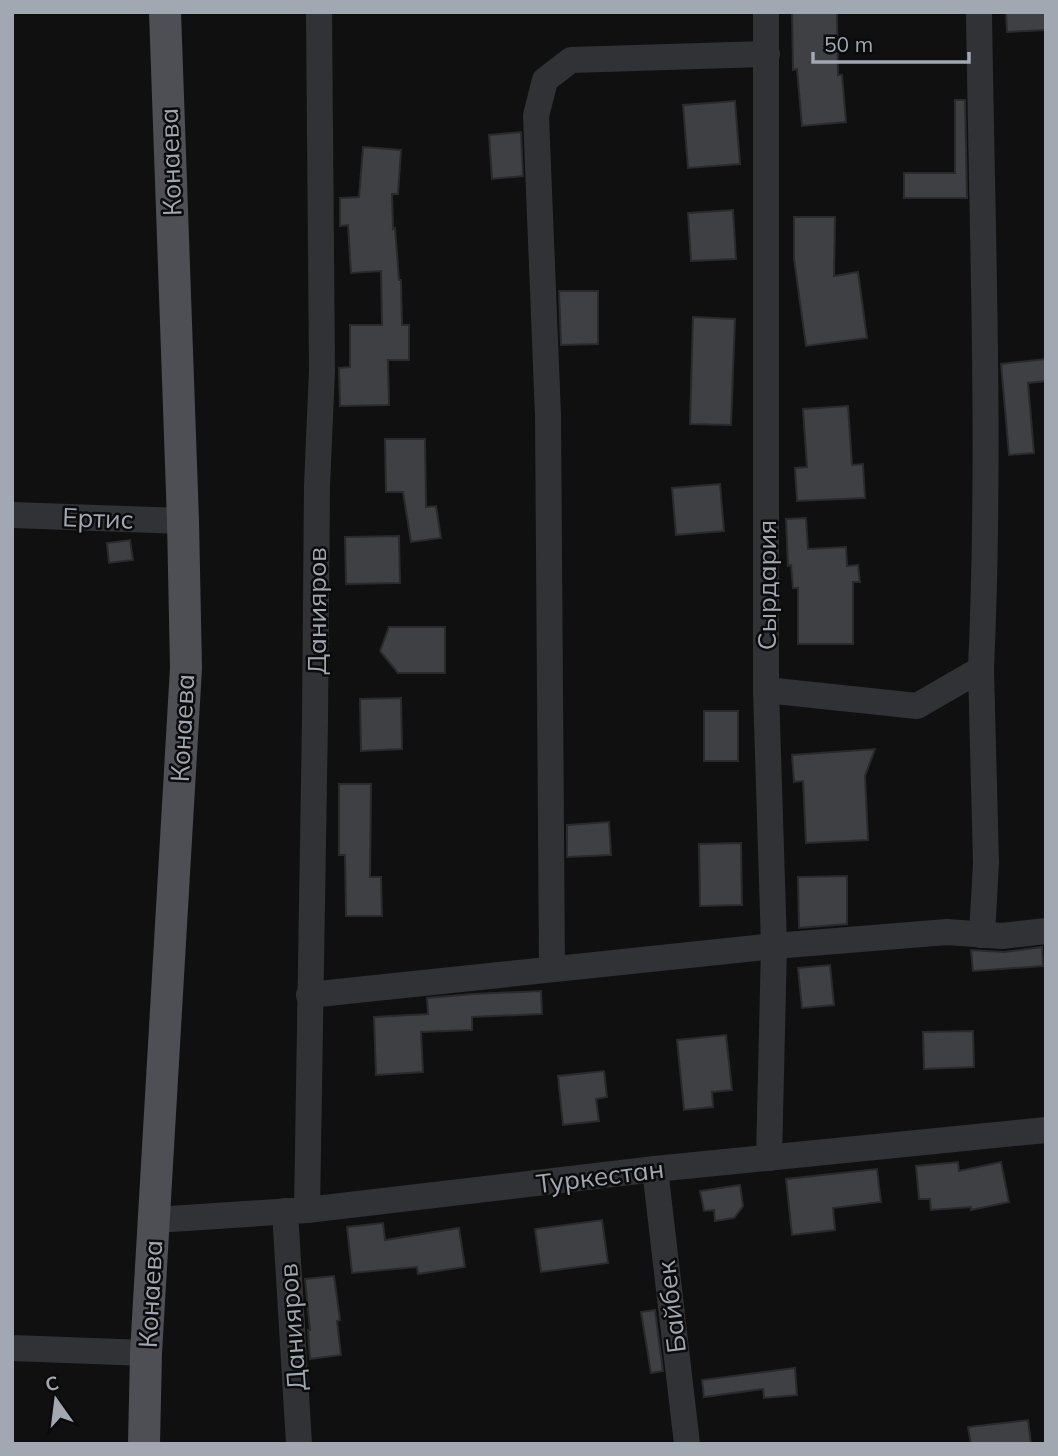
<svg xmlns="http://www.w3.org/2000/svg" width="1058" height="1456" viewBox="0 0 1058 1456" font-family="Mulish,sans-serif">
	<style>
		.building { fill: #3f4044; stroke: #2a2a2d; stroke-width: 2 }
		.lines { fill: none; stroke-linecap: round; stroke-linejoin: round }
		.minor { stroke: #313236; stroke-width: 26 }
		.major { stroke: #4d4f55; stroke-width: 32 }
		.labels { text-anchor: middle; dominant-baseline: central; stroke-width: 5; stroke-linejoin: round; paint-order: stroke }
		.street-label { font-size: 26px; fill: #a1a8b2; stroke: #0b0b0c }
	</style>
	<rect width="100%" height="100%" fill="#101011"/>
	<g class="building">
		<polygon points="792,12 837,12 838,75 842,75 846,122 802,126 797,69 793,70"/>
		<polygon points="1006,12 1046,12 1046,30 1007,32"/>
		<polygon points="955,100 965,100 967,198 904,198 904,173 955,173"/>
		<polygon points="735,101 740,164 688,168 683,105"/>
		<polygon points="521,132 523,176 492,179 489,135"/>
		<polygon points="363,147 401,150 398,194 392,194 393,229 395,228 399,280 401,280 402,325 409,325 409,360 388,360 389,405 340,406 339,368 350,367 350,325 382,325 381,271 351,273 348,225 340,226 340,198 359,197"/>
		<polygon points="733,210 736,259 691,261 688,213"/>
		<polygon points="794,217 835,217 834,276 858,272 867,338 806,346 794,259"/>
		<polygon points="559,291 598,291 598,344 561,345"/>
		<polygon points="693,317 735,319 731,425 690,424"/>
		<polygon points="1046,359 1046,381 1028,383 1034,453 1009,455 1001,364"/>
		<polygon points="848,406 852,465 863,464 865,498 797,501 795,468 807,467 803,409"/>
		<polygon points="385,439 425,439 426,507 436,506 441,538 411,542 403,492 386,492"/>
		<polygon points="720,484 724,531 676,535 672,488"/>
		<polygon points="806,518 808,549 846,547 847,566 858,565 860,582 853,582 853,644 798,644 798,588 793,588 791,565 788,566 786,519"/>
		<polygon points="399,536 400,583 346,584 345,537"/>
		<polygon points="130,540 133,560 109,563 107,543"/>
		<polygon points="389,627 445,627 445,673 398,673 380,651"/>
		<polygon points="401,698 402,749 361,751 360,699"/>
		<rect x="704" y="711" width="34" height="50"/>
		<polygon points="875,749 865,776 868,840 806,843 803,781 794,782 792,755"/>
		<polygon points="339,784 371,784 370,877 381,877 382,916 346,916 345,855 339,855"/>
		<polygon points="609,822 611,855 567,857 567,825"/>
		<polygon points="741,843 742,905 700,906 699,844"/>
		<polygon points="847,876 847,924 799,928 798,877"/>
		<polygon points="1042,947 1043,966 973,971 971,950 1004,952"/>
		<polygon points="830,965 834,1005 802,1008 798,968"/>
		<polygon points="541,991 542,1014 472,1017 472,1030 421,1032 423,1072 376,1075 374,1017 428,1014 427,998 473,994"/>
		<polygon points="973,1031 974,1067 924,1069 923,1032"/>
		<polygon points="726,1035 732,1090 712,1092 713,1107 684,1110 677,1040"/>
		<polygon points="604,1071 607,1097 596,1099 599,1121 563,1125 558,1076"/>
		<polygon points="958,1162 959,1171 1001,1162 1009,1202 971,1210 971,1207 931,1210 930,1199 919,1199 916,1166"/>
		<polygon points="877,1169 881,1202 833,1208 835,1230 792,1235 786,1179"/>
		<polygon points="740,1185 743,1206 734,1218 715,1221 714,1210 704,1211 700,1191"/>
		<polygon points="602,1220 608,1263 541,1272 535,1229"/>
		<polygon points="383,1223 385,1240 459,1228 465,1267 418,1274 417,1267 352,1273 347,1227"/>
		<polygon points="334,1276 340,1320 337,1321 341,1355 310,1359 308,1330 310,1330 305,1279"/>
		<polygon points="655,1310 663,1371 651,1373 641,1312"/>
		<polygon points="795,1368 797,1395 764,1398 763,1389 704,1397 702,1380"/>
		<polygon points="1028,1420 1031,1444 971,1444 968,1427"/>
	</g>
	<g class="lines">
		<g class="minor">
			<polyline points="766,12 766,690 774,946 769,1158"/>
			<polyline points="12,515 183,521"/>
			<polyline points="981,669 986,863 982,935"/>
			<path d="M766,690L917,706L981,669C991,450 982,231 979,12"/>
			<polyline points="552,968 548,415 536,116 545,80 571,60 767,54"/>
			<polyline points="309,995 774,946 947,932 1002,936 1046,931"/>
			<polyline points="655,1169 687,1444"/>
			<polyline points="307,1210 315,720 317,486 322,370 319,12"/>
			<polyline points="285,1211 299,1444"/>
			<polyline points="155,1220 307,1210 655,1169 1046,1130"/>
			<polyline points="12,1348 146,1353"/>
		</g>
		<polyline class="major" points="144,1444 146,1353 186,668 183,521 165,12"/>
	</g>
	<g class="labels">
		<g class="street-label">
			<text transform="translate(170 162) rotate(-92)">Конаева</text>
			<text transform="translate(98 518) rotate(2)">Ертис</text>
			<text transform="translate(766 585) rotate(-90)">Сырдария</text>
			<text transform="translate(316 611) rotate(-90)">Данияров</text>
			<text transform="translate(182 728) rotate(-87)">Конаева</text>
			<text transform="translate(600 1176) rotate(-7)">Туркестан</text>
			<text transform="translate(150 1294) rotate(-87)">Конаева</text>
			<text transform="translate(671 1307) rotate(-97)">Байбек</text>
			<text transform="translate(292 1327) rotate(-94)">Данияров</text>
		</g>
	</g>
	<rect width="1058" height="1456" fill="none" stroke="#a1a8b2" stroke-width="28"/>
	<g transform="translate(56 1400) rotate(346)" stroke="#0b0b0c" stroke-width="5" paint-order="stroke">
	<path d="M0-5L12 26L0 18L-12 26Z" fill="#a1a8b2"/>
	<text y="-10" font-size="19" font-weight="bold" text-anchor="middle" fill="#a1a8b2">С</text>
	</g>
	<path d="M813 52v10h156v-10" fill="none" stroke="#a1a8b2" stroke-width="3.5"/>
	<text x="824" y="52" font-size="21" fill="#a1a8b2" stroke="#0b0b0c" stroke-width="5" paint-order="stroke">50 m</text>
</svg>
